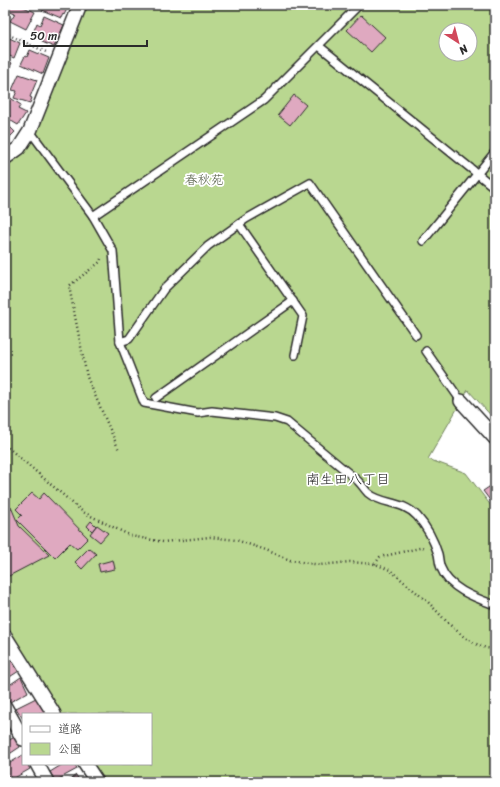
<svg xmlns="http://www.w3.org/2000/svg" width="500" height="787" viewBox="0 0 500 787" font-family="Sriracha,'Klee One',sans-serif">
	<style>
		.green { fill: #b9d790; stroke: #72815e; fill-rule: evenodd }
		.building { fill: #dfa9c0; stroke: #2b2b2b }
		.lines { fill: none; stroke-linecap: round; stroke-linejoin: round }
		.service-casing { stroke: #2b2b2b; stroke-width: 10 }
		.minor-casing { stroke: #2b2b2b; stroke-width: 16 }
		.path { stroke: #2b2b2b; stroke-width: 2.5; stroke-dasharray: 1 3; stroke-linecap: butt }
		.service { stroke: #fff; stroke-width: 7 }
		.minor { stroke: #fff; stroke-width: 13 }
		.labels { text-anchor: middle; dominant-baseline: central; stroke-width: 3.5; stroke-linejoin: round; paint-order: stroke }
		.park-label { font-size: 13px; fill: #565f49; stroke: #fff }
		.neighbourhood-label { font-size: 14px; fill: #2b2b2b; stroke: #fff }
	</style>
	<rect width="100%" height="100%" fill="#fff"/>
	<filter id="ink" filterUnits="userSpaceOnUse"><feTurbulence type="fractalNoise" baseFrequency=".025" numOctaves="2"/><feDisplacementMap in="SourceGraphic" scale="8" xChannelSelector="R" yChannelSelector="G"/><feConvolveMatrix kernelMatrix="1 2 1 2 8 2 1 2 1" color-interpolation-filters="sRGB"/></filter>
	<g filter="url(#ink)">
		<path class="green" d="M86,5H495V420L468,390L428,459L466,473L495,511V782H101L91,764H151V714H57L5,633V166L25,152L49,99ZM446,30H470V54H446Z"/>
		<g class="building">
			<polygon points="11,5 19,5 35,12 26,29 10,21 15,13 8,10"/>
			<polygon points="44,5 58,5 67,9 64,15 63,14 61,18 42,10"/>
			<polygon points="361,15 385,37 371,52 347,30"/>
			<polygon points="44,16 64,25 54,47 42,42 44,37 33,33 37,23 40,25"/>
			<polygon points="5,36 20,43 14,58 5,54"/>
			<polygon points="30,50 49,58 43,74 21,64 25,56 27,57"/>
			<polygon points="5,59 12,63 6,74 5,74"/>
			<polygon points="19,74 37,80 30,97 32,98 30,103 14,98 17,91 12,90"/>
			<polygon points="6,95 21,105 18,109 26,113 18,125 8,119 10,116 5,113"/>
			<polygon points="294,95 306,105 290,125 278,115"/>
			<polygon points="5,122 15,132 5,142"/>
			<polygon points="495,483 495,507 483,491"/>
			<polygon points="32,493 39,499 44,493 88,538 77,549 70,543 55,558 17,520 22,515 16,509"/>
			<polygon points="5,504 8,509 11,507 19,526 49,555 5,578"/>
			<polygon points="91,521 96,526 92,531 87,526"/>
			<polygon points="97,525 108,533 100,542 90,534"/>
			<polygon points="89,548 96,554 82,569 75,562"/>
			<polygon points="113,560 115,569 100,572 98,564"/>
			<polygon points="12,660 19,671 5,680 5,666"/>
			<polygon points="21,677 28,692 10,702 5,692 5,688"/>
			<polygon points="36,698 46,712 43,714 23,714 23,719 16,708"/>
			<polygon points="5,736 9,740 15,737 20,747 5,757"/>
			<polygon points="23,755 23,764 27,764 30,769 11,780 5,770 5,766"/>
			<polygon points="63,764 75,764 77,769 55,781 50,772"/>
			<polygon points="76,775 80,782 67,782"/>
		</g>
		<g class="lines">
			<g class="service-casing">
				<g id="service">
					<polyline points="319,46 495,188"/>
					<polyline points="30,131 93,216 264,100 359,5"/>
					<polyline points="93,216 113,251 120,342 129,339 164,289 208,246 246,219 310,183 416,335"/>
					<polyline points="239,224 303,316 295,355"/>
					<polyline points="423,241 495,152"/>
					<path d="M120,342L144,403L198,413L212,411L275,418L287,422L358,481C362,485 365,490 368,493C382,505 402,500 417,516C426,526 434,541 438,554C439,558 439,564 441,568C449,589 476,598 495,605"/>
					<polyline points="426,351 461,401"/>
					<polyline points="156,398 293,301"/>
				</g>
			</g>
			<g class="minor-casing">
				<g id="minor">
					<polyline points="5,158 19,148 30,131 80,5"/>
					<polyline points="461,401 495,438"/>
					<polyline points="5,636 54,714"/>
					<polyline points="5,707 23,739"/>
					<polyline points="37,764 47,782"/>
					<polyline points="85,764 97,782"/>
				</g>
			</g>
			<g class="path">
				<polyline points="5,33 46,52"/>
				<polyline points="101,259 100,262 69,286 87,377 119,450"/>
				<polyline points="5,445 83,512 131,536 163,542 210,537 236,540 266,550 290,560 320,565 350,562 375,564 390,570 429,603 449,624 463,636 474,643 486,648 495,649"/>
				<polyline points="375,564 380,557 424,547"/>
			</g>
			<use href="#service" class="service"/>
			<use href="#minor" class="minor"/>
		</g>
	</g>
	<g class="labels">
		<g class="park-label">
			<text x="204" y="179">春秋苑</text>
		</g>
		<g class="neighbourhood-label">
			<text x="348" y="479">南生田八丁目</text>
		</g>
	</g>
	<rect width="500" height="787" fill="none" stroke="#fff" stroke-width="20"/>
	<rect x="10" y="10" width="480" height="767" fill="none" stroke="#2b2b2b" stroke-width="1.5" filter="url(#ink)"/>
	<rect x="22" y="713" width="130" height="52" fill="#ffffff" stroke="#aaaaaa"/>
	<rect x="30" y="726" width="20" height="6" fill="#ffffff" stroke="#aaaaaa"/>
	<text x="58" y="733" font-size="12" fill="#2b2b2b">道路</text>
	<rect x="30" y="743" width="20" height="12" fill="#b9d790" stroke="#aaaaaa"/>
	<text x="58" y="753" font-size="12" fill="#2b2b2b">公園</text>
	<g transform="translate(458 42) rotate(144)"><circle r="19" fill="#ffffff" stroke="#aaaaaa"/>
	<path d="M0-3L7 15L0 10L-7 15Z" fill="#d1495b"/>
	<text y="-6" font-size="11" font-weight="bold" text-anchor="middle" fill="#2b2b2b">N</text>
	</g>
	<path d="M24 40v6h123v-6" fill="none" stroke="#2b2b2b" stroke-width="2"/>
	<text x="30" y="40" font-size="12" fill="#2b2b2b" stroke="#ffffff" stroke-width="3" paint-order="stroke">50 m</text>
</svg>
